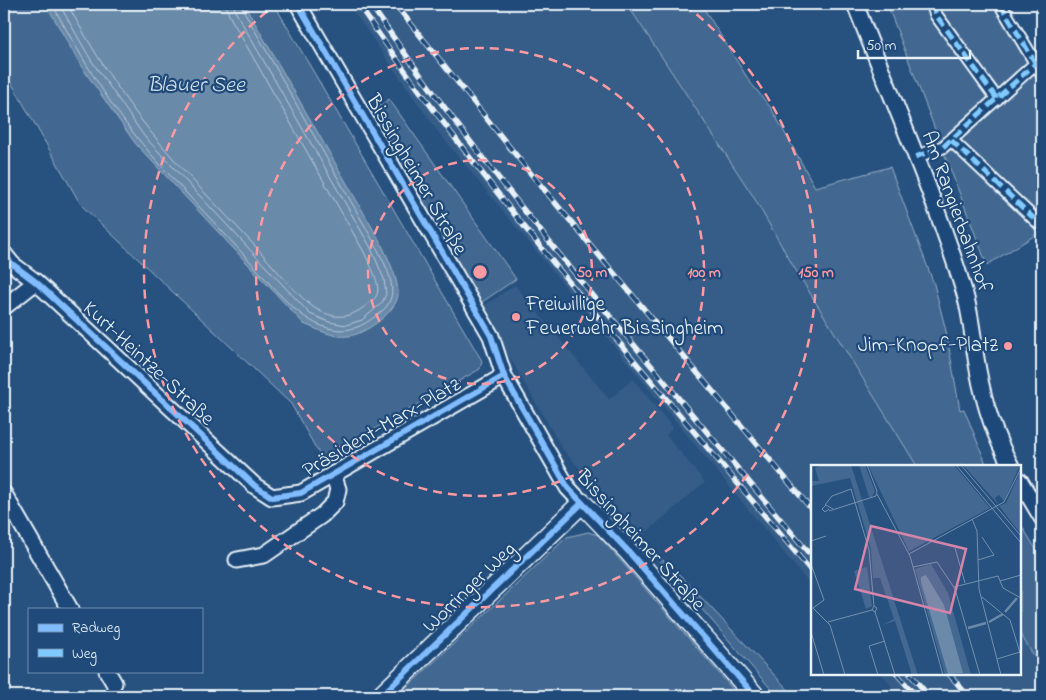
<svg xmlns="http://www.w3.org/2000/svg" width="1046" height="700" viewBox="0 0 1046 700" font-family="'Indie Flower',sans-serif">
	<style>
		.built { fill: #355d88 }
		.green { fill: #436891; stroke: #96acc4 }
		.water { fill: #6b8aaa; stroke: #9db3c9 }
		.lines { fill: none; stroke-linecap: round; stroke-linejoin: round }
		.shore { stroke: #b6c8d9; stroke-width: 1 }
		.pedestrian-casing { stroke: #e8f1f8; stroke-width: 15 }
		.minor-casing { stroke: #e8f1f8; stroke-width: 19 }
		.tertiary-casing { stroke: #e8f1f8; stroke-width: 22 }
		.pedestrian { stroke: #1f4a7a; stroke-width: 11 }
		.minor { stroke: #1f4a7a; stroke-width: 15 }
		.tertiary { stroke: #1f4a7a; stroke-width: 19 }
		.rail-casing { stroke: #e8f1f8; stroke-width: 5.5 }
		.rail { stroke: #1f4a7a; stroke-width: 4; stroke-dasharray: 11; stroke-linecap: butt }
		.quiet { stroke: #80caff; stroke-width: 5; stroke-dasharray: 10 5; stroke-linecap: butt }
		.cycleway-casing { stroke: #1f4a7a; stroke-width: 9 }
		.cycleway { stroke: #80bcff; stroke-width: 6 }
		.ring { fill: none; stroke: #ff9aa2; stroke-width: 2.5; stroke-dasharray: 9 6 }
		.poi-dot { fill: #ff9aa2; stroke: #1f4a7a; stroke-width: 2 }
		.labels { text-anchor: middle; dominant-baseline: central; stroke-width: 4.5; stroke-linejoin: round; paint-order: stroke }
		.street-label { font-size: 21px; fill: #e8f1f8; stroke: #1f4a7a }
		.poi-label { font-size: 21px; fill: #e8f1f8; stroke: #1f4a7a; text-anchor: start }
		.water-label { font-size: 22px; font-style: italic; fill: #d5e2ec; stroke: #1f4a7a }
		.inset-river { fill: none; stroke: #6b8aaa; stroke-width: 2.5 }
		.inset-road { fill: none; stroke: #7491af; stroke-width: 1 }
		.view { fill: #d584aa; fill-opacity: 0.15; stroke: #d584aa; stroke-width: 2.5 }
		.inset-edge { fill: none; stroke: #e8f1f8; stroke-width: 2.5 }
		.centre { fill: #ff9aa2; stroke: #1f4a7a; stroke-width: 2.5 }
		.ring-label { font-size: 15px; text-anchor: middle; font-weight: bold; fill: #ff9aa2; stroke: #1f4a7a; stroke-width: 4.5; stroke-linejoin: round; paint-order: stroke }
	</style>
	<rect width="100%" height="100%" fill="#27517f"/>
	<filter id="ink" filterUnits="userSpaceOnUse"><feTurbulence type="fractalNoise" baseFrequency=".02" numOctaves="2"/><feDisplacementMap in="SourceGraphic" scale="10" xChannelSelector="R" yChannelSelector="G"/><feConvolveMatrix kernelMatrix="1 2 1 2 8 2 1 2 1" color-interpolation-filters="sRGB"/></filter>
	<g filter="url(#ink)">
		<g class="built">
			<polygon points="348,4 627,4 753,196 792,264 917,466 812,466 812,587 438,132"/>
			<polygon points="515,285 609,399 633,379 673,428 666,435 705,482 642,536 563,450 481,308"/>
			<polygon points="1020,633 1042,670 1042,696 899,696 882,674 1020,674"/>
		</g>
		<g class="green">
			<polygon points="4,4 274,4 482,361 480,369 322,459 291,404 81,205 4,70"/>
			<polygon points="627,4 701,4 750,82 771,108 815,187 890,167 934,284 946,331 960,410 964,409 987,466 917,466 792,264 753,196"/>
			<polygon points="887,4 994,4 1042,83 1042,231 987,265"/>
			<polygon points="389,99 516,279 479,304 369,114"/>
			<polygon points="1020,523 1042,559 1042,670 1020,633"/>
			<polygon points="588,532 598,535 620,560 739,696 398,696 567,537"/>
			<polygon points="648,547 683,578 794,696 777,696"/>
		</g>
		<path class="water" d="M46,4H244L381,243C388,259 398,277 398,294C398,311 364,335 348,336C333,338 317,329 304,324L135,143L81,66Z"/>
		<g class="lines">
			<g class="shore">
				<path d="M52,4C78,51 105,99 139,140C172,180 210,217 244,255C267,279 296,320 328,328C351,334 365,325 382,311C403,294 385,265 376,246L240,4"/>
				<polyline points="59,4 91,60 144,136 310,314 329,322 346,325 362,320 382,303 386,294 384,279 371,248 235,11 234,4"/>
				<path d="M67,4C92,48 118,92 150,131C182,171 220,208 255,246C268,260 301,300 316,309C340,322 353,317 373,300C386,290 369,264 364,252L229,15L226,4"/>
			</g>
			<g class="pedestrian-casing">
				<g id="pedestrian">
					<polyline points="932,4 936,15 997,99"/>
					<polyline points="1000,4 1042,74"/>
					<polyline points="951,140 1042,226"/>
					<polyline points="915,157 943,147 1036,63"/>
				</g>
			</g>
			<g class="minor-casing">
				<g id="minor">
					<polyline points="298,4 491,336 504,376 568,488 582,503"/>
					<path d="M855,4C892,99 934,193 964,291C972,317 973,344 978,370C984,403 995,437 1011,466"/>
					<polyline points="4,254 12,264 36,282 255,486 272,497 301,493 504,376"/>
					<polyline points="4,307 36,282"/>
					<polyline points="1020,481 1042,518"/>
					<polyline points="4,494 70,609"/>
					<polyline points="237,560 264,555 322,515 335,502 338,489 333,474"/>
					<polyline points="107,671 114,683"/>
				</g>
			</g>
			<g class="tertiary-casing">
				<polyline id="tertiary" points="381,696 582,503 629,552 755,696"/>
			</g>
			<use href="#pedestrian" class="pedestrian"/>
			<use href="#minor" class="minor"/>
			<use href="#tertiary" class="tertiary"/>
			<g class="rail-casing">
				<g id="rail">
					<path d="M358,4C495,204 657,386 812,572"/>
					<path d="M370,4C504,198 661,376 812,557"/>
					<polyline points="395,4 532,175 812,510"/>
					<polyline points="897,674 916,696"/>
					<polyline points="910,674 929,696"/>
					<polyline points="949,674 968,696"/>
				</g>
			</g>
			<use href="#rail" class="rail"/>
			<g class="quiet">
				<polyline points="932,4 936,15 997,99"/>
				<polyline points="1000,4 1042,74"/>
				<polyline points="951,140 1042,226"/>
				<polyline points="915,157 943,147 1036,63"/>
			</g>
			<g class="cycleway-casing">
				<g id="cycleway">
					<polyline points="298,4 491,336 504,376 568,488 629,552 755,696"/>
					<polyline points="4,254 12,264 36,282 255,486 272,497 301,493 504,376"/>
					<polyline points="381,696 582,503"/>
				</g>
			</g>
			<use href="#cycleway" class="cycleway"/>
		</g>
	</g>
	<g class="ring">
		<circle cx="480" cy="272" r="112"/>
		<circle cx="480" cy="272" r="224"/>
		<path d="M685 5A336 336 0 1 1 275 5"/>
	</g>
	<g class="poi-dot">
		<circle cx="516" cy="317" r="5"/>
		<circle cx="1008" cy="346" r="5"/>
	</g>
	<g class="labels">
		<g class="street-label">
			<text transform="translate(416 175) rotate(60)">Bissingheimer Straße</text>
			<text transform="translate(956 212) rotate(70)">Am Rangierbahnhof</text>
			<text transform="translate(148 364) rotate(43)">Kurt-Heintze-Straße</text>
			<text transform="translate(382 428) rotate(-30)">Präsident-Marx-Platz</text>
			<text transform="translate(640 541) rotate(48)">Bissingheimer Straße</text>
			<text transform="translate(470 588) rotate(-44)">Worringer Weg</text>
		</g>
		<g class="poi-label">
			<text x="526" y="305">Freiwillige<tspan x="526" dy="24">Feuerwehr Bissingheim</tspan></text>
			<text x="998" y="346" text-anchor="end">Jim-Knopf-Platz</text>
		</g>
		<g class="water-label">
			<text x="196" y="86">Blauer See</text>
		</g>
	</g>
	<g transform="translate(811 465)">
		<rect width="210" height="210" fill="#27517f"/>
		<path d="M11,0H40L107,210H101L84,156L71,160L83,154L69,113H62L60,84L39,13L0,21V16H8L4,3ZM48,0H54L64,26L61,32H58ZM57,0H143L179,43L98,86ZM152,0H209L193,36L188,30L184,33L187,39ZM210,5V69L188,41L195,38ZM120,99L137,128L160,210H134L104,104ZM56,102L61,141L55,144L43,106Z" fill="#436891"/>
		<path d="M115,110L133,140L152,208L137,209L110,117V112Z" fill="#6b8aaa"/>
		<path class="inset-river" d="M194,147L206,133M178,157L192,149M157,163L175,158"/>
		<path class="inset-road" d="M145,0L210,78M150,0L210,71M66,29L99,91L132,210M14,40L21,31L40,24L58,85L63,141M18,44L14,47L11,44L15,40L22,44M18,46L65,31L66,26L56,0M161,54L166,66L168,124L190,210M0,76L15,71M144,83L154,118M98,89L193,37L210,3M167,95L183,90L171,72M0,99L13,135L2,143M102,102L126,97L144,124L169,210M189,116L210,110M143,122L187,111L192,123L210,133M171,132L199,155L210,191M2,143L19,160L34,210M64,147L84,210M17,157L61,145L64,147L66,143L63,141L61,145M0,167L13,210M186,194L209,187M67,210L58,181L74,176"/>
		<path class="view" d="M60,61L155,84L139,148L44,124Z"/>
		<rect width="210" height="210" class="inset-edge"/>
	</g>
	<circle cx="480" cy="272" r="8" class="centre"/>
	<g class="ring-label">
		<text x="592" y="277">50 m</text>
		<text x="704" y="277">100 m</text>
		<text x="816" y="277">150 m</text>
	</g>
	<rect width="1046" height="700" fill="none" stroke="#1f4a7a" stroke-width="20"/>
	<rect x="10" y="10" width="1026" height="680" fill="none" stroke="#e8f1f8" stroke-width="2" filter="url(#ink)"/>
	<rect x="28" y="608" width="175" height="65" fill="#1f4a7a" stroke="#6f8dac"/>
	<rect x="38" y="624" width="25" height="8" fill="#80bcff" stroke="#6f8dac"/>
	<text x="72" y="632" font-size="15" fill="#e8f1f8">Radweg</text>
	<rect x="38" y="649" width="25" height="8" fill="#80caff" stroke="#6f8dac"/>
	<text x="72" y="658" font-size="15" fill="#e8f1f8">Weg</text>
	<path d="M858 50v8h112v-8" fill="none" stroke="#e8f1f8" stroke-width="2.5"/>
	<text x="866" y="50" font-size="15" fill="#e8f1f8" stroke="#1f4a7a" stroke-width="4" paint-order="stroke">50 m</text>
</svg>
